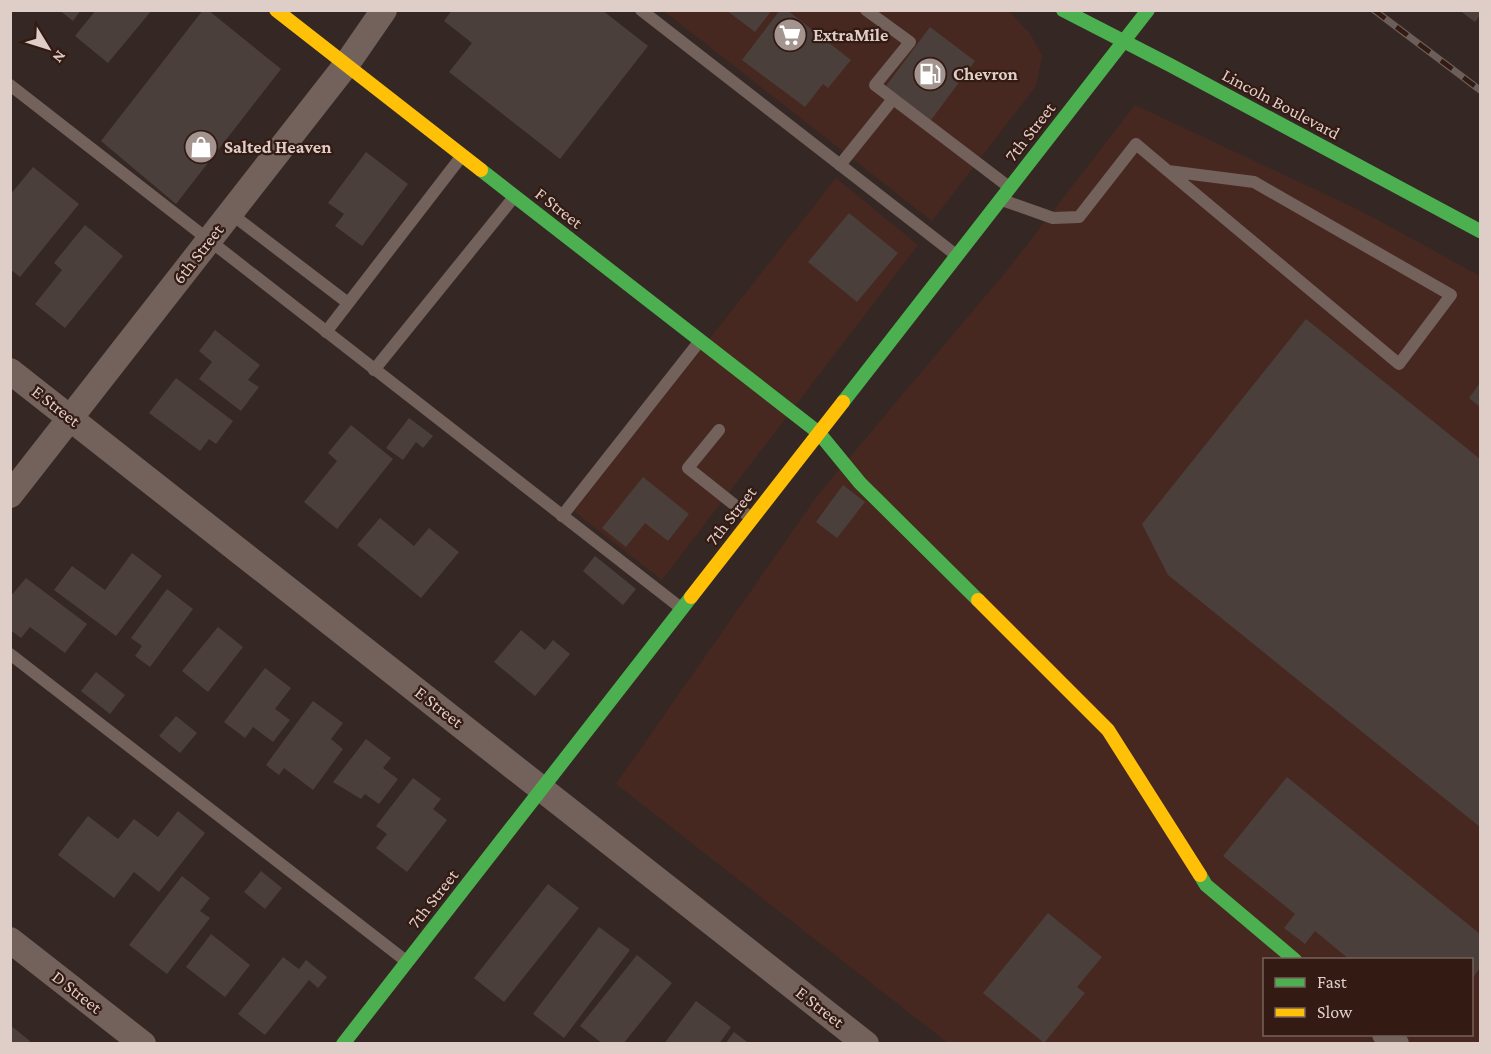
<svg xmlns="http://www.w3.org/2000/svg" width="1491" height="1054" viewBox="0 0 1491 1054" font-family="'Crimson Pro',serif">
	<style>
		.built { fill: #462820; fill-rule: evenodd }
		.building { fill: #4a3f3b }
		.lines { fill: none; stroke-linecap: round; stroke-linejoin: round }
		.lane { stroke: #73615b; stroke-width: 12 }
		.street { stroke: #73615b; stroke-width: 26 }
		.fast { stroke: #4caf50; stroke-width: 14 }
		.slow { stroke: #ffc107; stroke-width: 14 }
		.rail-casing { stroke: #6c5e5a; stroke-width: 7 }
		.rail { stroke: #331a13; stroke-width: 4.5; stroke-dasharray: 14; stroke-linecap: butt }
		.labels { text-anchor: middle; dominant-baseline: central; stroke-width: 4.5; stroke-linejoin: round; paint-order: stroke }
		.poi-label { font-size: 18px; font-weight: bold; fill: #dfcec8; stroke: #331a13; text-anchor: start }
		.street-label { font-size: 18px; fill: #dfcec8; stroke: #331a13 }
	</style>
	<rect width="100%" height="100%" fill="#352824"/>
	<g class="built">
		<polygon points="664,11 1009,11 1031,35 1042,56 1036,86 932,221"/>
		<path d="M1135,105L1363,212L1480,276V1043H948L616,784L818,495L1009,268ZM1264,960H1472V1034H1264Z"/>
		<polygon points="836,178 918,245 662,580 574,511"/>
	</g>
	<g class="building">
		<polygon points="59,10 81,10 73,21"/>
		<polygon points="96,10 152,10 108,63 75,36"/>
		<polygon points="203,10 208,10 281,69 176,204 101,141"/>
		<polygon points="452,10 602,10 648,46 560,159 449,72 472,43 444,21"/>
		<polygon points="726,10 772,10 755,32"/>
		<polygon points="780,10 787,10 851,60 828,88 823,84 805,107 742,60"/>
		<polygon points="1459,10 1480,10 1480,15 1475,22"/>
		<polygon points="930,27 975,61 931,120 886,86"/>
		<polygon points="366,152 408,184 362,246 335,226 344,214 328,203"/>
		<polygon points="33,167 79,204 20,277 10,269 10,195"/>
		<polygon points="849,213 898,253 857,302 808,262"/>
		<polygon points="85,225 123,256 65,328 35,304 62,270 54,263"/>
		<polygon points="1306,319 1480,459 1480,827 1168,575 1142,524"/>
		<polygon points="215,330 260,365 248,380 259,387 241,411 199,379 212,362 199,351"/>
		<polygon points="176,378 233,421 216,444 209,439 200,451 149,413"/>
		<polygon points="1480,383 1480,407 1469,398"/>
		<polygon points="409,418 433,436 423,448 416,442 403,460 386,448"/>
		<polygon points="351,425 393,459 337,529 304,502 337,461 328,453"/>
		<polygon points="643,477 689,514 668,541 645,523 626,547 602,528"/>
		<polygon points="843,485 865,502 837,538 816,522"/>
		<polygon points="380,518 414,546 429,528 459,552 421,598 357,545"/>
		<polygon points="132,553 162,576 116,636 54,590 72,566 105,590"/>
		<polygon points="595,556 636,589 623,605 583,571"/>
		<polygon points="26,578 87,624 65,653 30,627 21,638 10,630 10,597"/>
		<polygon points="167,589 193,609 150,667 135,656 142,646 131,638"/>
		<polygon points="218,627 243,647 208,692 182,671"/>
		<polygon points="521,630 545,650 553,640 570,654 535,696 494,662"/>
		<polygon points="265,668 291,688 275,709 290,720 273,742 253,727 245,738 224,722"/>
		<polygon points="96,672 125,695 110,714 81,691"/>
		<polygon points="313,701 343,723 331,739 343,749 313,790 284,768 279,775 266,765"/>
		<polygon points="176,716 197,733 180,753 159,736"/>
		<polygon points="366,739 391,758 383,768 398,779 379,804 365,794 361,799 333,782"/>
		<polygon points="1287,777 1480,934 1480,968 1472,979 1472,960 1350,960 1315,931 1305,944 1284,928 1295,914 1223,856"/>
		<polygon points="413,778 441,799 433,809 447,820 407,872 376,848 387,834 376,826"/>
		<polygon points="178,811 205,833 159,892 134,872 114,898 58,855 88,816 118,839 134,819 158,837"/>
		<polygon points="261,871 282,888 265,909 244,892"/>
		<polygon points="182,876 210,898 200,911 210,918 167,974 129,945"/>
		<polygon points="548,884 579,908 504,1002 474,978"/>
		<polygon points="1048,913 1102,957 1077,987 1085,993 1044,1043 983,993"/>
		<polygon points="599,927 630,950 564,1038 533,1014"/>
		<polygon points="211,934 250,965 225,997 186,967"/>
		<polygon points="637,955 672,983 623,1044 603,1044 580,1026"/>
		<polygon points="283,957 299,969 306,960 327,977 318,988 309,980 265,1035 238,1014"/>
		<polygon points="696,1001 731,1027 719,1044 664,1044"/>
		<polygon points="10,1025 30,1041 28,1044 10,1044"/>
		<polygon points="734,1032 750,1044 725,1044"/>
	</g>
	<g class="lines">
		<g class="lane">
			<polyline points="641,10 956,255"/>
			<polyline points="866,10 910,42 875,85 1009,187"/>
			<polyline points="10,85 681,608"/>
			<polyline points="840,165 893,99"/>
			<polyline points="1002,200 1053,218 1079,217 1136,144 1168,171 1399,364 1451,295 1254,182 1168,171"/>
			<polyline points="230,213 348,303"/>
			<polyline points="326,332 461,157"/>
			<polyline points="374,370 514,197"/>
			<polyline points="719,430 688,468 751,518"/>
			<polyline points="562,516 699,342"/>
			<polyline points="10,654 406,961"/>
		</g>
		<g class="street">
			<polyline points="10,371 866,1044"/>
			<polyline points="10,495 346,65 384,10"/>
			<polyline points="10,940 143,1044"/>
			<polyline points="1385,1034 1396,1044"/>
		</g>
		<g class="fast">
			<polyline points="1063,10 1170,65 1480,231"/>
			<polyline points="481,170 819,433 860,483 978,600"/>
			<polyline points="843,402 1148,10"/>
			<polyline points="1200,875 1206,885 1295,960"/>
			<polyline points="343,1044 691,597"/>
		</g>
		<g class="slow">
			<polyline points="276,10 481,170"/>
			<polyline points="691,597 843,402"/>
			<polyline points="978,600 1108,730 1200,875"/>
		</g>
		<g class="rail-casing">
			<polyline id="rail" points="1374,10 1480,90"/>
		</g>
		<use href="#rail" class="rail"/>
	</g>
	<defs>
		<g id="supermarket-disc" transform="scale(1.725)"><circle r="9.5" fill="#a4948f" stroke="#331a13"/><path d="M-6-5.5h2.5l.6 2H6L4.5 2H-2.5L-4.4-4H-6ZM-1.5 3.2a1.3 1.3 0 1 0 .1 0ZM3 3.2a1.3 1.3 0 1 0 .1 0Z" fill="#fff"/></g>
		<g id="fuel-disc" transform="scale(1.725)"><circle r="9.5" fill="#a4948f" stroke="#331a13"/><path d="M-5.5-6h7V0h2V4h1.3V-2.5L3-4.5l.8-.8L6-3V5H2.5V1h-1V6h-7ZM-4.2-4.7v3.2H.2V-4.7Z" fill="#fff"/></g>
		<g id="shop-disc" transform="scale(1.725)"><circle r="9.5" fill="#a4948f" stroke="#331a13"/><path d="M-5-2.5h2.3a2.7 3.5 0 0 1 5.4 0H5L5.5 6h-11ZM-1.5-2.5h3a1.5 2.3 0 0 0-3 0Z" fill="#fff"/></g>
	</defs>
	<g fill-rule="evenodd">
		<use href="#supermarket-disc" x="790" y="35"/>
		<use href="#fuel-disc" x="930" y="74"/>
		<use href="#shop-disc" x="201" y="147"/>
	</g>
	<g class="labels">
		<g class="poi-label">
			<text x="813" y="35">ExtraMile</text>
			<text x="953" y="74">Chevron</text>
			<text x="224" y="147">Salted Heaven</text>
		</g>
		<g class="street-label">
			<text transform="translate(1281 104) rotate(28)">Lincoln Boulevard</text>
			<text transform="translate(1030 132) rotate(-52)">7th Street</text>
			<text transform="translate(559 208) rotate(38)">F Street</text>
			<text transform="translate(198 254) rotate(-52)">6th Street</text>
			<text transform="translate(56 406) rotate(38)">E Street</text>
			<text transform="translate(731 516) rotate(-52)">7th Street</text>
			<text transform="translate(439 707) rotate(38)">E Street</text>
			<text transform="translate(433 899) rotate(-52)">7th Street</text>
			<text transform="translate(77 992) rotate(38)">D Street</text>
			<text transform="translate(820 1007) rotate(38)">E Street</text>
		</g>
	</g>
	<rect width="1491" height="1054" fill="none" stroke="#dfcec8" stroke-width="24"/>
	<rect x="1263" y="958" width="210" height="78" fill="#331a13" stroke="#78625b" stroke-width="1.5"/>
	<rect x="1275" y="978" width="30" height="9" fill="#4caf50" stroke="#78625b" stroke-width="1.5"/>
	<text x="1317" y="988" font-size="18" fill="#dfcec8">Fast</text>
	<rect x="1275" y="1008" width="30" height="9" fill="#ffc107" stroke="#78625b" stroke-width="1.5"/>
	<text x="1317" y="1018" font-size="18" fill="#dfcec8">Slow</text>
	<g transform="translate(48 48) rotate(128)" stroke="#331a13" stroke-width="4.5" paint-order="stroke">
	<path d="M0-4.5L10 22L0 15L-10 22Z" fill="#dfcec8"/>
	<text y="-9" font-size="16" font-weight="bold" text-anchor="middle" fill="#dfcec8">N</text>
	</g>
</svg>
